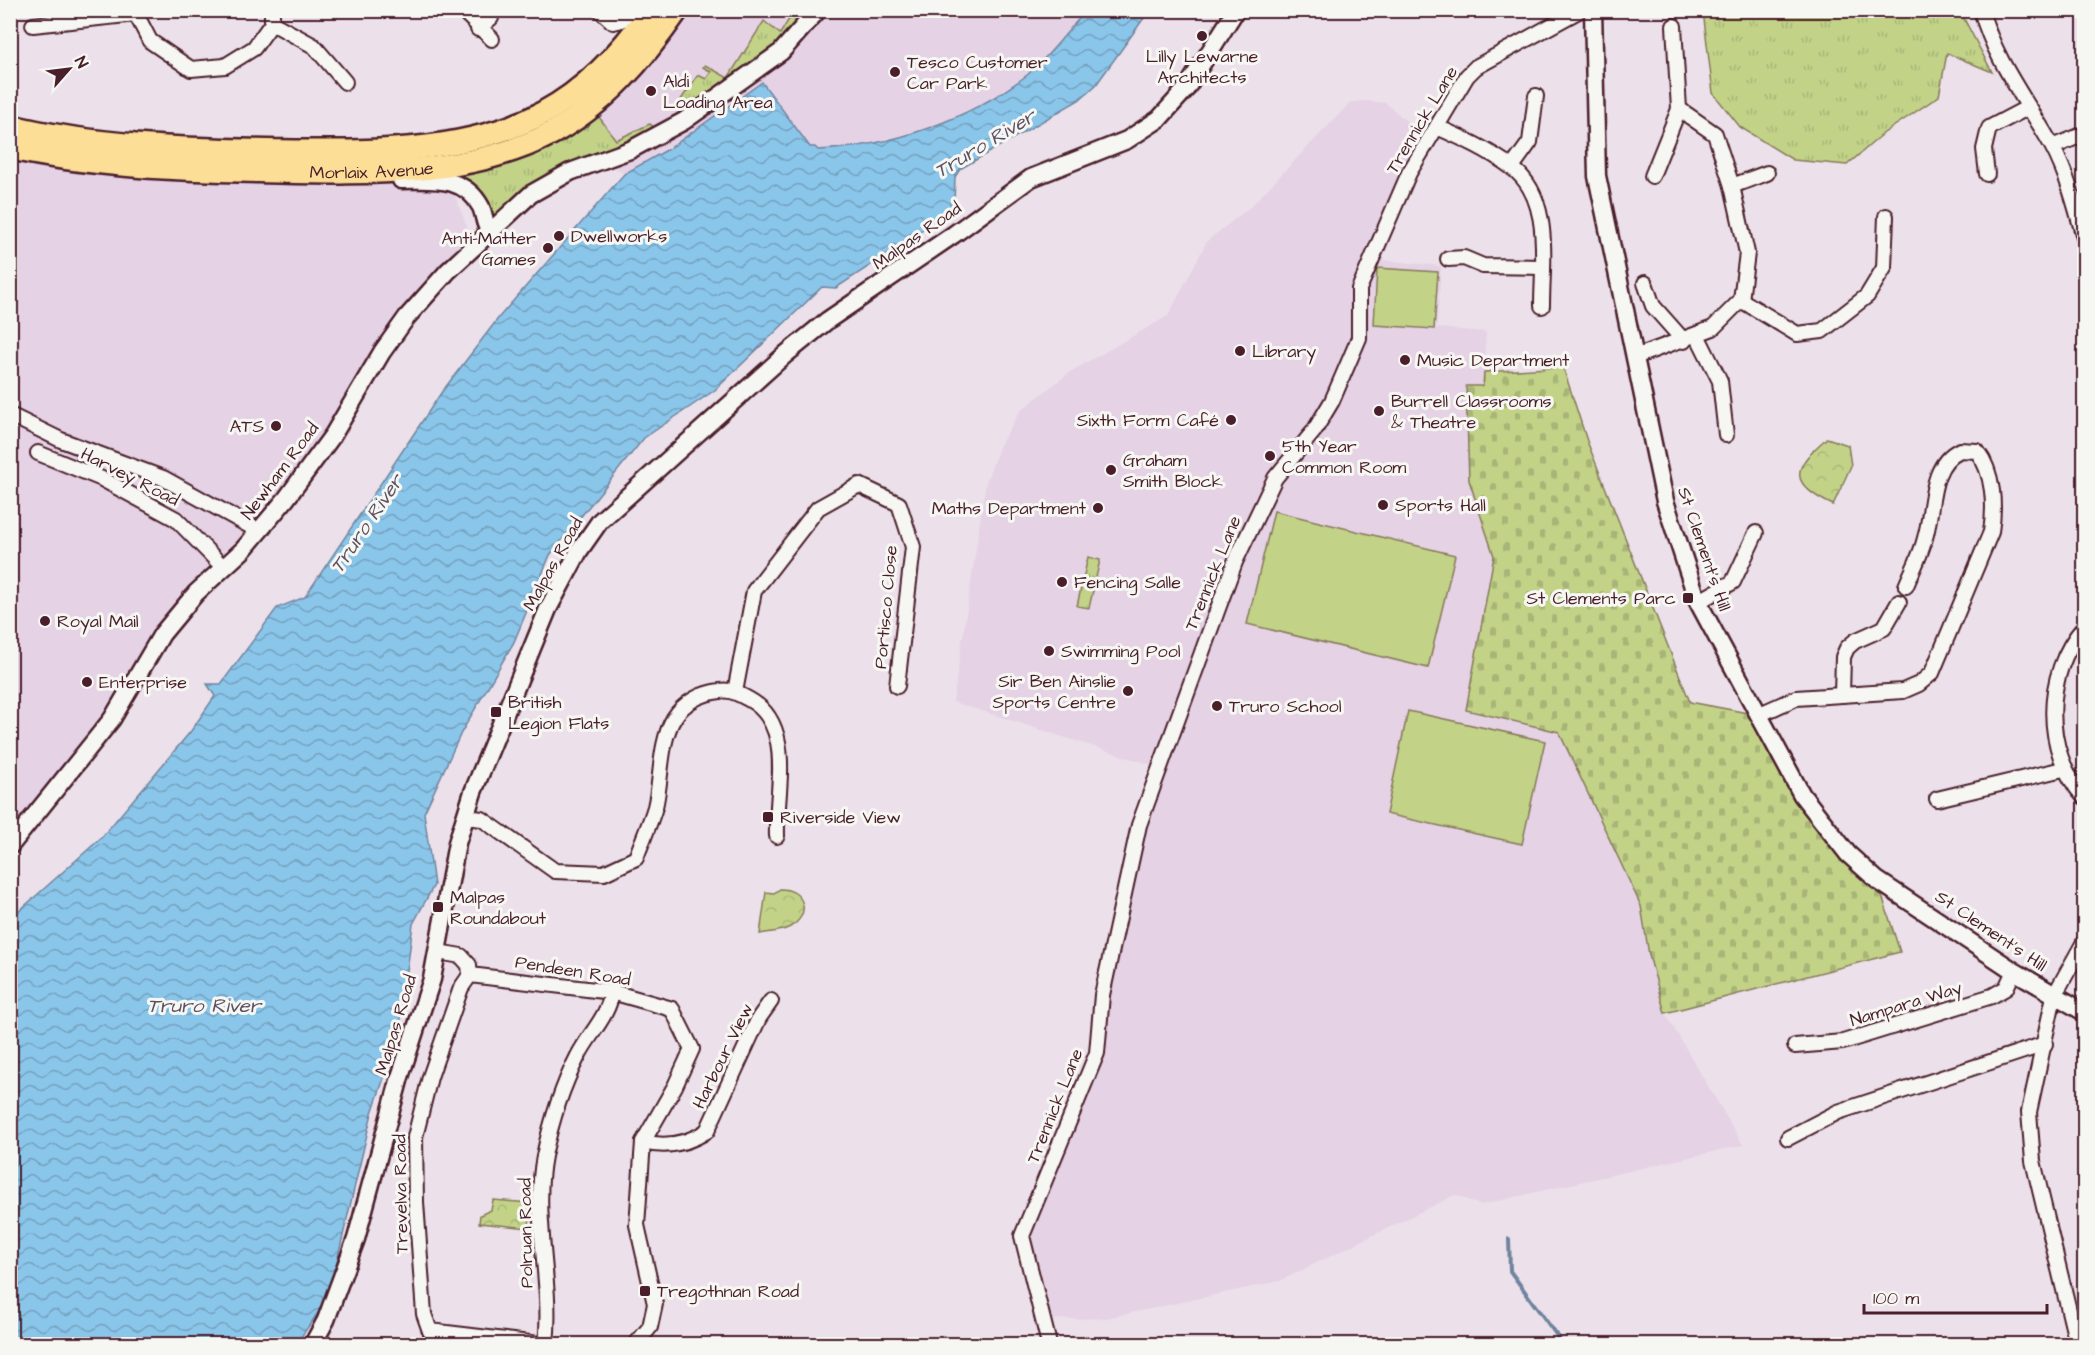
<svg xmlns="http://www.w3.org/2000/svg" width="2095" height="1355" viewBox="0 0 2095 1355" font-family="'Architects Daughter',sans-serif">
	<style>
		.built { fill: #e5d2e5 }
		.grass { fill: url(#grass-tufts); stroke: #86795a; stroke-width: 1.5 }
		.cemetery { fill: url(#cemetery-stones); stroke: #86795a; stroke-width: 1.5 }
		.park { fill: url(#park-crowns); stroke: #86795a; stroke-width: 1.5 }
		.pitch { fill: #c2d388; stroke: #86795a; stroke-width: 1.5 }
		.water { fill: url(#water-waves); stroke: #70839e; stroke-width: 1.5 }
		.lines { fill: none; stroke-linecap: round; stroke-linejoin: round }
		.stream { stroke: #70839e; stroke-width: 4 }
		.minor-casing { stroke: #4a1f2b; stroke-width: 18 }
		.tertiary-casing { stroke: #4a1f2b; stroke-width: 21 }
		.trunk-casing { stroke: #4a1f2b; stroke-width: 27 }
		.minor { stroke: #f6f6f2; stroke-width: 14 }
		.tertiary { stroke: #f6f6f2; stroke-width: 16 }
		.trunk { stroke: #fcde96; stroke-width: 22 }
		.poi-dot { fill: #4a1f2b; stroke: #f6f6f2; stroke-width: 2 }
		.labels { text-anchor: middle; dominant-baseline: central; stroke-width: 6; stroke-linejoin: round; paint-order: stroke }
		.poi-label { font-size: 18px; fill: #4a1f2b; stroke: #f6f6f2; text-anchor: start }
		.street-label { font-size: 18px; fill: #4a1f2b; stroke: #f6f6f2 }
		.water-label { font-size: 20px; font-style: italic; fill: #5d5164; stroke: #f6f6f2 }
	</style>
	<defs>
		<pattern id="grass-tufts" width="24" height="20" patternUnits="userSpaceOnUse" patternTransform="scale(1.5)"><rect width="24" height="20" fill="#c2d388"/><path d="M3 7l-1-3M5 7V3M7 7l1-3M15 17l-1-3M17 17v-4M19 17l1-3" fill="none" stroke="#a8b576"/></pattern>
		<pattern id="cemetery-stones" width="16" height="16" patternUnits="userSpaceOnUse" patternTransform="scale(1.5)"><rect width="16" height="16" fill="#c2d388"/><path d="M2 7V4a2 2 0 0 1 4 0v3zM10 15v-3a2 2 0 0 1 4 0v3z" fill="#a8b576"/></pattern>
		<pattern id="park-crowns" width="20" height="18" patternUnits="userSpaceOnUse" patternTransform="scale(1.5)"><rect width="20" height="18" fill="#c2d388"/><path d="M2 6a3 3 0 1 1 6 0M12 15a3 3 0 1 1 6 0" fill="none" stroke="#a8b576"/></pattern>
		<pattern id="water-waves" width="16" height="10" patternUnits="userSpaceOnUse" patternTransform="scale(1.5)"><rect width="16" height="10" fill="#8ac6ea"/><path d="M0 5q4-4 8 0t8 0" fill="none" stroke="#73a0be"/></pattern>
	</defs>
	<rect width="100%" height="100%" fill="#ece1ea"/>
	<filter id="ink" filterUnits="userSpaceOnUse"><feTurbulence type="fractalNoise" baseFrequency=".0167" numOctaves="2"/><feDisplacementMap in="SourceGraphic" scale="12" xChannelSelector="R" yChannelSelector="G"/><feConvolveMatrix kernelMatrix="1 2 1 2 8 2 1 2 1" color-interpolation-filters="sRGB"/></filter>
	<g filter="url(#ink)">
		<g class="built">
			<polygon points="677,11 1086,11 1048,55 1026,75 990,99 939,125 875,142 817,150 699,128 624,174 614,167 610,157 584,166 501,222 485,218 449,181 471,237 407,317 333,435 162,634 112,719 11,846 11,148 479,158"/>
			<polygon points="1366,101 1386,103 1426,139 1383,260 1441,266 1437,328 1486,332 1483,387 1466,386 1469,480 1494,556 1466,710 1559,732 1641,906 1649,955 1665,1013 1743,1145 1480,1205 1455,1195 1280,1281 1107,1318 1043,1320 1022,1236 1097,1053 1102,995 1158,767 953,702 986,482 1000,445 1020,411 1070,372 1168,316 1207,241 1250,207 1351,102"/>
		</g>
		<g class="grass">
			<polygon points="794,11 807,11 787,38 683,113 680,111 678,104 698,75 706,79 711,72 703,67 705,65 728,78 764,21 780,34"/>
			<polygon points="1703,11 1960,11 1992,72 1947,53 1939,96 1884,133 1847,165 1793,160 1740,127 1713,93"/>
			<polygon points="596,113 616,140 650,124 656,129 554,171 532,185 495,216 472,183 455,174"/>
			<polygon points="1088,557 1100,560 1089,608 1077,606"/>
		</g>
		<polygon class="cemetery" points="1563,367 1587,441 1690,702 1758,715 1802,795 1877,880 1900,952 1665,1013 1649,955 1641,906 1559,732 1466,710 1494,556 1469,480 1466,386 1483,386 1484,372"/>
		<g class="park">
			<path d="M1827,438L1848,445L1851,466L1833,505C1788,484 1791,468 1827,438Z"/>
			<path d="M780,889C805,889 812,915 790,927C781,932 770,932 760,934L766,892L774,893Z"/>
			<polygon points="493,1200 531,1203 529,1228 479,1223 480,1215 491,1210"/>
		</g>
		<g class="pitch">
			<polygon points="1377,268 1438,272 1434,329 1374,325"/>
			<polygon points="1274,511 1455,555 1428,668 1247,624"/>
			<polygon points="1408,711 1545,741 1522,844 1386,814"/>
		</g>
		<path class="water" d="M1086,11H1149L1096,85L1079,100L960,169L955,177L954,203L918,234L836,288L822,287L715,390L644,438L550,555L514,642L461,733L424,813L434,885L413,924L399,1034L372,1113L328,1299L296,1344H11L10,919L101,838L191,731L215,696L207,684H221L277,608L305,597L441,393L500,316L624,174L670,148L762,82L810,147H815L818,150C890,147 969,120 1027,75C1050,56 1066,32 1086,11Z"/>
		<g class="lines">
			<polyline class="stream" points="1509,1239 1510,1271 1563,1344"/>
			<g class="minor-casing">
				<g id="minor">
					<polyline points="137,10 136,14 150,41 191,69 225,66 254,48 272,23 272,10"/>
					<polyline points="462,10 492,39"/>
					<polyline points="600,10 613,22 622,20 630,10"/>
					<path d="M1981,10C1996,63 2026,99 2052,146C2067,174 2076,207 2084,238"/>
					<polyline points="272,23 314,46 345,82"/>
					<polyline points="33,25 136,14"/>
					<polyline points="478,29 491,18"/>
					<path d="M1437,127C1462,138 1489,150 1511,167C1553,197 1542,262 1542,306"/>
					<polyline points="2053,147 2084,134"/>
					<polyline points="1512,167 1530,142 1536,96"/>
					<polyline points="1987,174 1984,149 1989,128 2027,108"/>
					<polyline points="1652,176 1679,109"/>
					<polyline points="1732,186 1767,173"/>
					<polyline points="1448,259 1464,258 1483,266 1542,267"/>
					<polyline points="1645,283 1653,306 1684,341"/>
					<polyline points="1741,300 1797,334 1822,331 1867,296 1884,268 1886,216"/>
					<polyline points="1697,335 1720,381 1726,435"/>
					<polyline points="1635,357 1713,328 1741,300 1747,253 1732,186 1715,134 1679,109 1674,26"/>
					<polyline points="10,415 61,440 163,478 259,531"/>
					<polyline points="38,453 102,479 176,519 224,568"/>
					<polyline points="1698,602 1733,582 1756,533"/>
					<path d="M2084,627C2043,674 2043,751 2084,797"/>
					<polyline points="735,692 754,591 818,508 859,485 899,504 913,547 897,686"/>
					<polyline points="1842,695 1843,657 1847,648 1855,641 1884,628 1899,602"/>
					<path d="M1758,715L1796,698L1903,691L1919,684L1932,673L1991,532C1995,506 1994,473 1977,451L1960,450C1928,465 1934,510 1925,538C1921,555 1912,571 1906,586"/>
					<polyline points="1937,799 2063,769"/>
					<path d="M466,817L482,819L555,871L604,873L636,858C642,841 650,824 655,807C662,779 659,743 674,718C684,702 702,693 720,691C731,689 741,695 750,700C796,726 775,794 777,836"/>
					<polyline points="438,952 461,956 469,965 470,975 612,992 672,1009 692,1049 675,1086 643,1142 637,1225 655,1304 650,1327 636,1344"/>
					<polyline points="470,975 461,988 430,1077 415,1137 416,1202 424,1314 430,1331 539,1344"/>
					<polyline points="1795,1046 1843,1042 1992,996 2006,988 2014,971"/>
					<polyline points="1788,1138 1838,1112 2045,1044"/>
					<path d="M643,1142C666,1148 687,1144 707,1131L759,1018L771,1001"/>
					<path d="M546,1344C553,1282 532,1218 544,1156C551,1122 562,1087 578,1056C589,1034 608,1017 612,992"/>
					<polyline points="1049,1344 1022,1236 1097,1053 1102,995 1139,825 1235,562 1275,478 1314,431 1332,401 1359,338 1359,289 1409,173 1467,76 1476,67 1580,10"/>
					<polyline points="2077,1344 2033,1161 2029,1112 2054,996 2084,942"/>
				</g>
			</g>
			<g class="tertiary-casing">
				<g id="tertiary">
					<polyline points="1593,10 1597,176 1665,501 1698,602 1802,795 1848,854 1877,880 2014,971 2084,1012"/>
					<path d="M401,180C432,180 464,175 481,207C485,216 484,226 491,233"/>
					<polyline points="10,846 112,719 162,634 196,593 243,550 286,499 333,435 382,352 407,317 448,271 531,194 570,172 630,150 684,121 781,52 818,10"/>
					<polyline points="313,1344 326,1320 356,1239 400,1077 432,979 457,843 473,792 548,609 579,551 600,521 786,354 828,320 953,235 1031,178 1127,140 1159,119 1186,89 1236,10"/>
				</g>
			</g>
			<g class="trunk-casing">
				<g id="trunk">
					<path d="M10,126C95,147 181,149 267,151C358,152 461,156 543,113C588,89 622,52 651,10"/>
					<path id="s1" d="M10,148C92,166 175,169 258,171C354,173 465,179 552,133C604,105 643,59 677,10"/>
				</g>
			</g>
			<use href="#minor" class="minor"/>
			<use href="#tertiary" class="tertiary"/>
			<use href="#trunk" class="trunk"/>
		</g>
	</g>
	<g class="poi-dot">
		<circle cx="1202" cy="36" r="6"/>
		<circle cx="895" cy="72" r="6"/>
		<circle cx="651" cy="91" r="6"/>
		<circle cx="559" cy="236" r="6"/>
		<circle cx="548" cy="248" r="6"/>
		<circle cx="1240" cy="351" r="6"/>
		<circle cx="1405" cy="360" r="6"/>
		<circle cx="1379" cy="411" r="6"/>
		<circle cx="1231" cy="420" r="6"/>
		<circle cx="276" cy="426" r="6"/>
		<circle cx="1270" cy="456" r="6"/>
		<circle cx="1111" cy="470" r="6"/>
		<circle cx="1383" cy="505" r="6"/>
		<circle cx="1098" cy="508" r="6"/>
		<circle cx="1062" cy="582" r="6"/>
		<rect x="1682" y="592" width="12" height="12" rx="3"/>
		<circle cx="45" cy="621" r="6"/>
		<circle cx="1049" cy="651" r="6"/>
		<circle cx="87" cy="682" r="6"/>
		<circle cx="1128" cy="691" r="6"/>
		<circle cx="1217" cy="706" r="6"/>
		<rect x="490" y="706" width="12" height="12" rx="3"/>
		<rect x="762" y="811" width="12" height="12" rx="3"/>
		<rect x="432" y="901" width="12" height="12" rx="3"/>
		<rect x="639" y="1285" width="12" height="12" rx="3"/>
	</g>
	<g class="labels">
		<g class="poi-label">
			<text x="1202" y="56" text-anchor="middle">Lilly Lewarne<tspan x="1202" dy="21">Architects</tspan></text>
			<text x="907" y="62">Tesco Customer<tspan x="907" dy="21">Car Park</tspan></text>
			<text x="663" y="81">Aldi<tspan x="663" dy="21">Loading Area</tspan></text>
			<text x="571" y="236">Dwellworks</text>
			<text x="536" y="238" text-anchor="end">Anti-Matter<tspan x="536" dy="21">Games</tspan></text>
			<text x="1252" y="351">Library</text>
			<text x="1417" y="360">Music Department</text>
			<text x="1391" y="401">Burrell Classrooms<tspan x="1391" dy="21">&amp; Theatre</tspan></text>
			<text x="1219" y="420" text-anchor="end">Sixth Form Café</text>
			<text x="264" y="426" text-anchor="end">ATS</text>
			<text x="1282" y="446">5th Year<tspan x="1282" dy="21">Common Room</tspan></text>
			<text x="1123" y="460">Graham<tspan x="1123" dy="21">Smith Block</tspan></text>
			<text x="1395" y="505">Sports Hall</text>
			<text x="1086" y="508" text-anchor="end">Maths Department</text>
			<text x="1074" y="582">Fencing Salle</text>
			<text x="1676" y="598" text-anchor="end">St Clements Parc</text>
			<text x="57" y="621">Royal Mail</text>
			<text x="1061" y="651">Swimming Pool</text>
			<text x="1116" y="681" text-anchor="end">Sir Ben Ainslie<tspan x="1116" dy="21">Sports Centre</tspan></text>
			<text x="99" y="682">Enterprise</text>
			<text x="508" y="702">British<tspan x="508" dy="21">Legion Flats</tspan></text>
			<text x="1229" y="706">Truro School</text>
			<text x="780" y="817">Riverside View</text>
			<text x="450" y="897">Malpas<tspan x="450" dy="21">Roundabout</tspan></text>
			<text x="657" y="1291">Tregothnan Road</text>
		</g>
		<g class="street-label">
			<text transform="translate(1422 120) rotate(-59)">Trennick Lane</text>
			<text stroke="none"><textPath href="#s1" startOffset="363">Morlaix Avenue</textPath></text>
			<text transform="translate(917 236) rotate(-35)">Malpas Road</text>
			<text transform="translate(280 471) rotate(-53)">Newham Road</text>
			<text transform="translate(130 477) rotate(27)">Harvey Road</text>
			<text transform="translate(1704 549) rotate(71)">St Clement's Hill</text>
			<text transform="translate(553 564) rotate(-61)">Malpas Road</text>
			<text transform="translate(1213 573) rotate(-68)">Trennick Lane</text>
			<text transform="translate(886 607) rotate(-85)">Portisco Close</text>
			<text transform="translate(1991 931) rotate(34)">St Clement's Hill</text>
			<text transform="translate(573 971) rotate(9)">Pendeen Road</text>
			<text transform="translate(1906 1004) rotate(-17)">Nampara Way</text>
			<text transform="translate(396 1025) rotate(-73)">Malpas Road</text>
			<text transform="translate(723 1056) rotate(-64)">Harbour View</text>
			<text transform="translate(1055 1106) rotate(-68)">Trennick Lane</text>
			<text transform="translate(401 1194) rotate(-91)">Trevelva Road</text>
			<text transform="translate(526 1233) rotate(-91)">Polruan Road</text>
		</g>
		<g class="water-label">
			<text transform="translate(985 144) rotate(-31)">Truro River</text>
			<text transform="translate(367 524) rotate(-56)">Truro River</text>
			<text x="204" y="1006">Truro River</text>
		</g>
	</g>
	<rect width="2095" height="1355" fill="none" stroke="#f6f6f2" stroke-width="36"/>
	<rect x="18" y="18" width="2059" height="1319" fill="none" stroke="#4a1f2b" stroke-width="2" filter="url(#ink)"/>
	<g transform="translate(69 69) rotate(62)" stroke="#f6f6f2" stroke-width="4.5" paint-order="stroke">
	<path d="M0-4.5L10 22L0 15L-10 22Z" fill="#4a1f2b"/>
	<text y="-9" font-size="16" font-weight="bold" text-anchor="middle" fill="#4a1f2b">N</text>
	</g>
	<path d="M1864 1304v9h183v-9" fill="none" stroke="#4a1f2b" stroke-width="3"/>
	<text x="1873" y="1304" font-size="18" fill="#4a1f2b" stroke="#f6f6f2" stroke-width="4.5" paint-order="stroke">100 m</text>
</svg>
